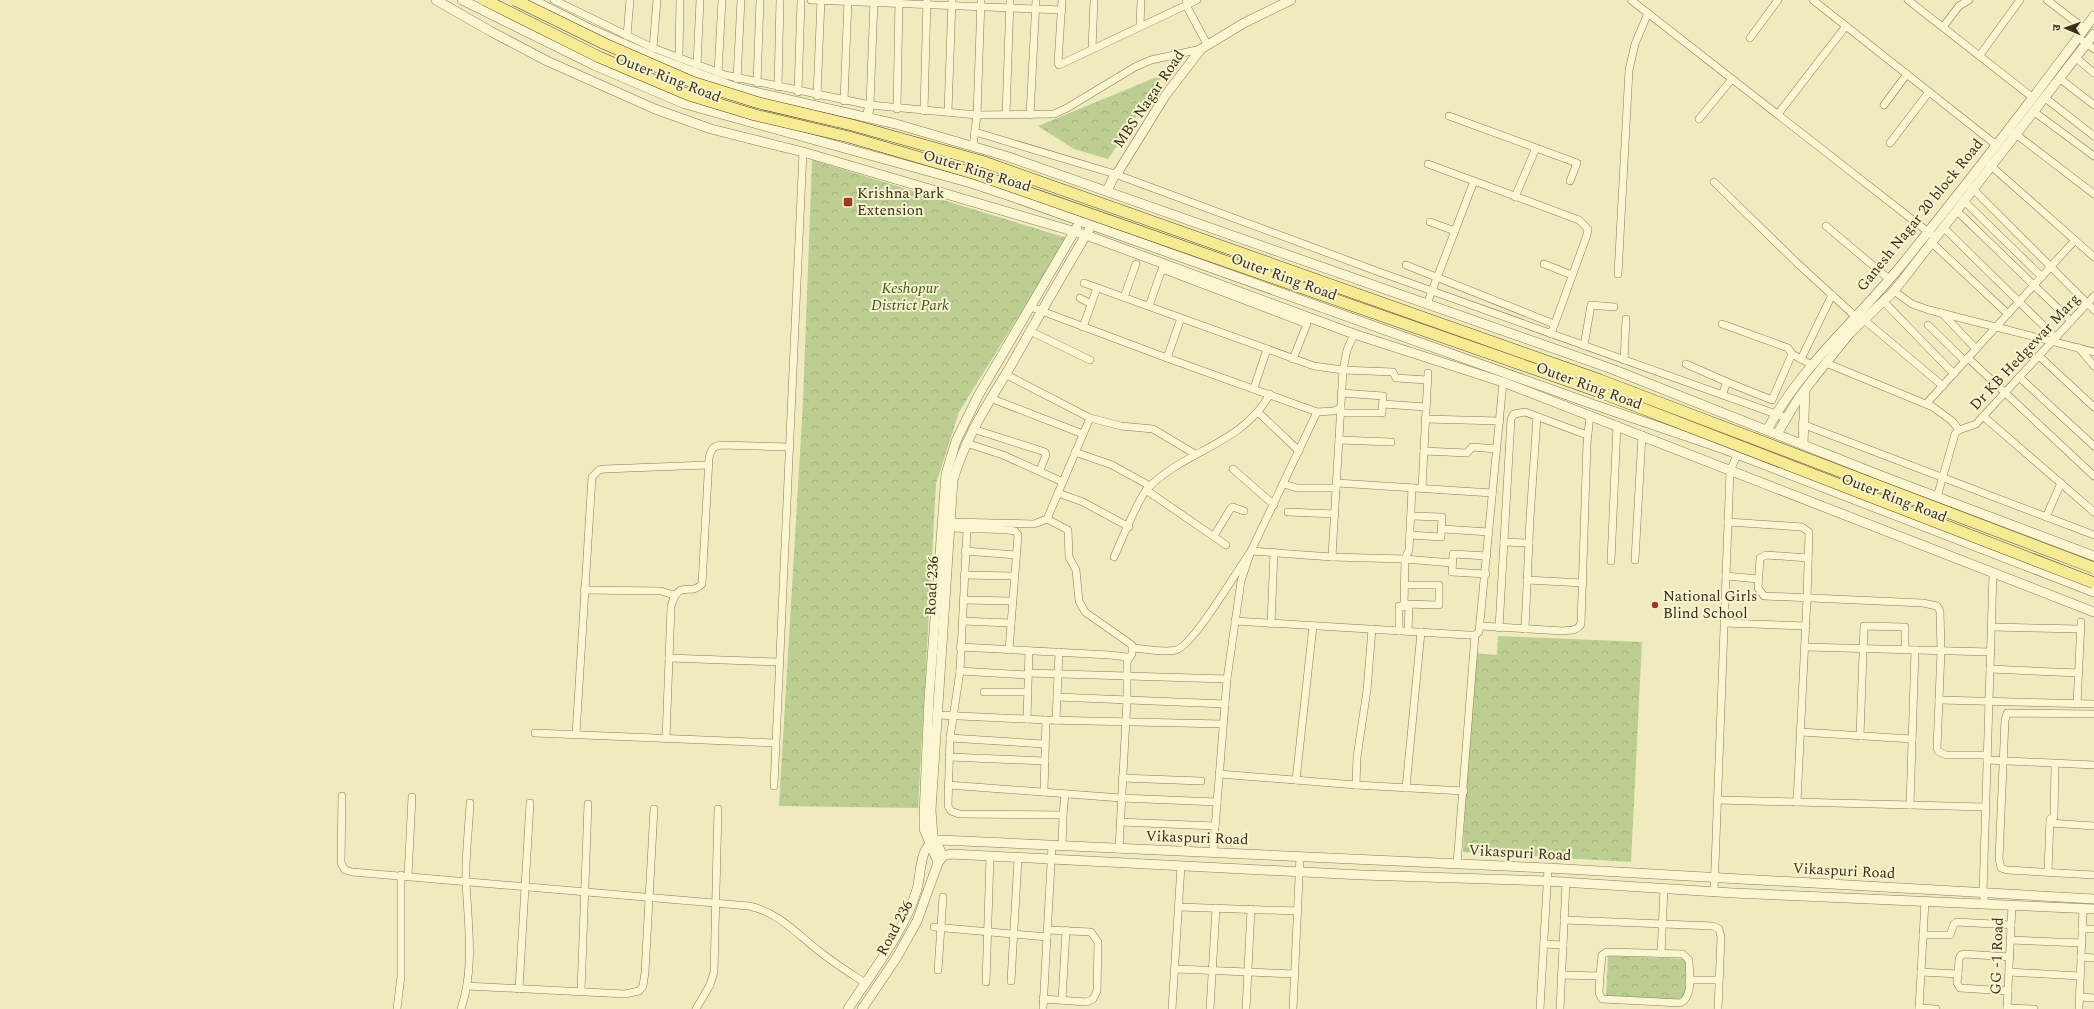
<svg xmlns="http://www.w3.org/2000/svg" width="2094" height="1009" viewBox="0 0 2094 1009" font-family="Spectral,'Noto Sans Devanagari',serif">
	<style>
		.forest { fill: url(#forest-crowns) }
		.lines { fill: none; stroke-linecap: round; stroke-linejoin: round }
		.minor-casing { stroke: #897b56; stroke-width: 8 }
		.tertiary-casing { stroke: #897b56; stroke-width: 10 }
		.minor { stroke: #faf6d2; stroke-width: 7 }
		.tertiary { stroke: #faf6d2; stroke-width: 9 }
		.primary-bridge-casing { stroke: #56472b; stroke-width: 12; stroke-linecap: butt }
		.primary-bridge { stroke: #f6ea93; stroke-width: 11 }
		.poi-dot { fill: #9b3923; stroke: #f7f3ce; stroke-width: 1.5 }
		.labels { text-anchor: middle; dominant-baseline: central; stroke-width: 4; stroke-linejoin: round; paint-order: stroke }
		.street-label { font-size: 15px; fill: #382e1b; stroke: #f7f3ce }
		.poi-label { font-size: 15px; fill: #382e1b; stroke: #f7f3ce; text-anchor: start }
		.park-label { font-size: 15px; font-style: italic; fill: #3e5521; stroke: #f7f3ce }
	</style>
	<defs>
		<pattern id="forest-crowns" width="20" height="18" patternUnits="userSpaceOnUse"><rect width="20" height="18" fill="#bcce92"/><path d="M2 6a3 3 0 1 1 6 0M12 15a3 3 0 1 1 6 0" fill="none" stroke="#a2b17d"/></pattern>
	</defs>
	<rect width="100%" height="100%" fill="#f0ebbe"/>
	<g class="forest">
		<polygon points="1164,74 1108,159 1074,149 1038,126"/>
		<polygon points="812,160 1067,238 959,412 936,484 918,808 779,806 803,402"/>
		<polygon points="1498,636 1642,642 1631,862 1463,852 1472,653 1497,655"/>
		<polygon points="1608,956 1686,959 1685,1001 1606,998"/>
	</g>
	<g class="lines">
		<g class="minor-casing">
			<g id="minor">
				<polyline points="554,0 653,48 725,75 870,105 977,115 1054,114 1067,108 1135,67 1151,60 1201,49"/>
				<polyline points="811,0 1062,10"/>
				<polyline points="1062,0 1058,63 1059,65 1197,0"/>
				<polyline points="1186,0 1186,5 1207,44"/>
				<polyline points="1631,0 1932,235"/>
				<polyline points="1813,0 1995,144"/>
				<polyline points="1908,0 2032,97"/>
				<polyline points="2047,0 2085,29"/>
				<polyline points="1140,26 1141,0"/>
				<polyline points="1943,27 1959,6 1969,0"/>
				<polyline points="627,36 630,0"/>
				<polyline points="1750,38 1778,0"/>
				<polyline points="2083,41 2094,49"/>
				<polyline points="653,48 657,0"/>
				<polyline points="1092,49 1094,0"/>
				<polyline points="1980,55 2020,0"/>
				<polyline points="2075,57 2094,73"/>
				<polyline points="679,58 680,0"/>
				<polyline points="697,65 700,0"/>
				<polyline points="718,73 722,0"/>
				<polyline points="2059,78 2094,105"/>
				<polyline points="737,79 741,0"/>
				<polyline points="757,83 760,0"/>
				<polyline points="778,87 780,0"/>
				<polyline points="798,92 801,0"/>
				<polyline points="817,96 821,0"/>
				<polyline points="2044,97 2094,136"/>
				<polyline points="844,101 848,0"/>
				<polyline points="870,105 874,0"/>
				<polyline points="1884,105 1907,74"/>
				<polyline points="897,109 899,0"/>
				<polyline points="924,111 927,0"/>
				<polyline points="2033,111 2094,156"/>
				<polyline points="948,112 952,0"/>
				<polyline points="1778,114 1846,26"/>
				<polyline points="1006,115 1010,0"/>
				<polyline points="1030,115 1036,0"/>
				<polyline points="1449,116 1577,163 1570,181"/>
				<polyline points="1699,119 1732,79"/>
				<polyline points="975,132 1115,174 1379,272 1787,418"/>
				<polyline points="2013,132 2094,194"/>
				<polyline points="1890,143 1929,92"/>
				<polyline points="973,146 977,115 981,0"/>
				<polyline points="1428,164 1474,181"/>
				<polyline points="1990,165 2094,257"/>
				<polyline points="1714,182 1796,262 1856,317"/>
				<polyline points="1972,188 2094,310"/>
				<polyline points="1515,197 1536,148"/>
				<polyline points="1963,200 2042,277"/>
				<polyline points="1956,210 2071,321"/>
				<polyline points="1430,222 1455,231"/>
				<polyline points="1826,226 1889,279"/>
				<polyline points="1943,227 2056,338"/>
				<polyline points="1931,242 2008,314"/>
				<polyline points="1544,264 1572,275"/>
				<polyline points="1406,265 1554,324"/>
				<polyline points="1618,274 1629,70 1635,44 1648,13"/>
				<polyline points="1084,283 1314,366 1343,370 1393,372 1396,378 1427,380"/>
				<polyline points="1894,291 1912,304 1929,310 2094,352"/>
				<polyline points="1124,297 1136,264"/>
				<polyline points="1080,298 1091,304"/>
				<polyline points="1883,301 1954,374"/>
				<polyline points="1427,304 1474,181 1579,220 1588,229 1587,235 1551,334"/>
				<polyline points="1149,306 1162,269 1307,324 1293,359"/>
				<polyline points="1031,307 1167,358 1317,412 1333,411 1341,408"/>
				<polyline points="1942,313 1976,349"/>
				<polyline points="1863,319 1943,386"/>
				<polyline points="1722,324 1788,348 1792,354 1772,400 1727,382"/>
				<polyline points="1928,325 1965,361"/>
				<polyline points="1083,327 1097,288"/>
				<polyline points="1030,331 1090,360"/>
				<polyline points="1584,346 1591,305 1614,307"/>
				<polyline points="2079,348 2094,366"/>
				<polyline points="1792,354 1812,365"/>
				<polyline points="2039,356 2094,407"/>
				<polyline points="1167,358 1181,318"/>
				<polyline points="1968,358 2094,476"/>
				<polyline points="1801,359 1832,295"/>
				<polyline points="1624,360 1626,319"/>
				<polyline points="1826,363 1933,407 1952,421 1959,430"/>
				<polyline points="1686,364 1727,382 1722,395"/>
				<polyline points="1005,374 1090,418 1121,426 1153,429 1195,454"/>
				<polyline points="2019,377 2094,446"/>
				<polyline points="1254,388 1267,349"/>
				<polyline points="990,398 1083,434"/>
				<polyline points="1383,404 1426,407"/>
				<polyline points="1926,404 2075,240"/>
				<polyline points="1259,413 1299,451"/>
				<polyline points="1340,413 1382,413 1383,396 1341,393"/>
				<polyline points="1983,416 2094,512"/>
				<polyline points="1425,419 1500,421"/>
				<polyline points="1802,424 2094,535"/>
				<polyline points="973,429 1045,452 1046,455 1040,470"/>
				<polyline points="1339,440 1391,442"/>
				<polyline points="966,443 1003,455 1063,482"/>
				<polyline points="1424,451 1467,453 1472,447 1497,449"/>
				<polyline points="1075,452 1112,465 1150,486"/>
				<polyline points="1233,469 1274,505"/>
				<polyline points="1337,483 1492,493"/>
				<polyline points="1284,484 1297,488 1336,488"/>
				<polyline points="1422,488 1428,373"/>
				<polyline points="1146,490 1226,545"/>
				<polyline points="1058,493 1083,502 1129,527"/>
				<polyline points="1937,497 1955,434 1959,430 1976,424 2094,296"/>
				<polyline points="1288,512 1335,514"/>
				<polyline points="2046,517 2061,483"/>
				<polyline points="1047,519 1068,530 1069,557 1076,570 1079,601 1085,612 1132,645 1132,654 1128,660"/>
				<polyline points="949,522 1034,524 1047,519 1090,418"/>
				<polyline points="1728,522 1802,527 1809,532 1807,598 1797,802"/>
				<path d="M949,527C971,531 993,527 1015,531L1018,535L1009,650"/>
				<polyline points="1443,529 1489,532"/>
				<polyline points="967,530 960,671 950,738 948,806 951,811 959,814 1063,815 1065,794"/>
				<polyline points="1410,535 1441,537 1442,517 1411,516"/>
				<polyline points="1214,536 1231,508 1233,507 1244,511"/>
				<polyline points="1504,542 1529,543"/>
				<polyline points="965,551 1016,555"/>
				<path d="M1114,557C1121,542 1138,498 1148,488C1185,450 1243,444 1270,394"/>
				<polyline points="1332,557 1343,370 1347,350 1354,334"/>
				<polyline points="1808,558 1766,555 1760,558 1758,588 1764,596 1923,603 1937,606 1940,611 1941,651 1937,748 1938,751 1946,755 1987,755"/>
				<polyline points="1635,560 1642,435"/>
				<polyline points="1611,561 1617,425"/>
				<polyline points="1486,574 1452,572 1453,554 1487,556"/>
				<polyline points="964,575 1014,576"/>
				<polyline points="1726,576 1758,579"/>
				<polyline points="1527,580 1583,583"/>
				<polyline points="584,590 661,591 674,595"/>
				<polyline points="963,600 1012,601"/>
				<polyline points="1404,604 1439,605 1439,585 1405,585"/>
				<polyline points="1404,607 1405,559 1452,563"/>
				<polyline points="962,621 1011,623"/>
				<polyline points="1235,621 1467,635 1475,635 1479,632 1503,382"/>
				<polyline points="1724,623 1806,626"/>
				<polyline points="1271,624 1274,552"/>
				<path d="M1481,626L1563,631C1571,630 1577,631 1581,624L1587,443L1590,415"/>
				<polyline points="1992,627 2080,629"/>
				<polyline points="1499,628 1511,419 1514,414 1525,412 1587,435"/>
				<polyline points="1525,629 1530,518 1537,417"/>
				<polyline points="1399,631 1399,606 1409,607 1408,631"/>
				<polyline points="960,647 1110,655 1127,657 1127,700 1119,849"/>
				<polyline points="1805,647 1991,652"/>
				<path d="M1133,648C1146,649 1163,653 1176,650C1193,646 1238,569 1251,551L1332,557L1405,559L1409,550L1412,488"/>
				<polyline points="669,658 779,662"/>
				<polyline points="1990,669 2079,673"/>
				<polyline points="960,671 1028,675"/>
				<polyline points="1028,673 1227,679"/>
				<polyline points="984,692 1027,692"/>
				<polyline points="1057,697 1225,704"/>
				<polyline points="1939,700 2094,704"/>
				<polyline points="2077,704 2081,622"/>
				<polyline points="2094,714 2007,713 2005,720 1999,859 2001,868 2007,870 2094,875"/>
				<polyline points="938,715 1046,720 1223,724"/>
				<polyline points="1027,719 1029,651"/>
				<polyline points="1056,720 1059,652"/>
				<polyline points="1801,732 1912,739"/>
				<polyline points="535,733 775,743"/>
				<polyline points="576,734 592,477 599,470 604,469 708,465"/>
				<polyline points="1860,736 1864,626 1905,627 1905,650"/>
				<path d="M666,738L671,607C678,578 690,597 702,584L709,458C711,449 713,446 722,445L789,447"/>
				<polyline points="950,738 1044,744"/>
				<polyline points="949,757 1045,761"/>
				<polyline points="1987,760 2094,765"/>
				<polyline points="1219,774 1356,785 1464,791"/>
				<polyline points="1122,778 1201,781"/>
				<polyline points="1296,780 1313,626"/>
				<polyline points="948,785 1121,798 1217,802"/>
				<polyline points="1356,785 1357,757 1367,690 1372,629"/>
				<polyline points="774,786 803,152"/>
				<polyline points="1406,788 1421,632"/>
				<polyline points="1044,792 1046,720"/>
				<path d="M342,796L341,863L345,870L352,872L749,906C778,912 797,934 819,951C834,963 850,973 865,983"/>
				<polyline points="1718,800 1985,807"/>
				<polyline points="1910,805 1915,650"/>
				<polyline points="1120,822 1215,826"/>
				<polyline points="2050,823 2094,826"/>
				<polyline points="1062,846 1063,815"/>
				<polyline points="1213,853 1227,679 1241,581 1251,551 1317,412"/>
				<polyline points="1457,864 1475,635"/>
				<polyline points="2048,872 2050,819 2054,817 2055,764"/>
				<polyline points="408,876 412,797"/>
				<polyline points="1714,892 1730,471 1737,455"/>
				<polyline points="1985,904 1983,893 1993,573"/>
				<polyline points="1179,907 1297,911"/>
				<polyline points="1564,920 1713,926 1719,929 1721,937 1718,1009"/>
				<polyline points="934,927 1047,937"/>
				<polyline points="2082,929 2094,929"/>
				<polyline points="1923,935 1950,935 1954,924 1957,922 2011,925"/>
				<polyline points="2010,940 2082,943"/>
				<polyline points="1544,944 1563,945"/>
				<polyline points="1661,954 1664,888"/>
				<polyline points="2081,957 2094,958"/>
				<polyline points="1176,969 1294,974"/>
				<polyline points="938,970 943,897"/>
				<polyline points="1921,972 1958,974 1959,959 1961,955 1965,954 2010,957"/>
				<polyline points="2009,972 2080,976"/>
				<polyline points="1958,974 1957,983 1960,988 2008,991"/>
				<path d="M1561,975L1600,976L1599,993L1602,999L1680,1003C1694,997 1689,973 1689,960L1683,954L1607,952L1602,955L1600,976"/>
				<polyline points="1689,980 1719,980"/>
				<polyline points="1011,981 1018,859"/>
				<polyline points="986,982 990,857"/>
				<polyline points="467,986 625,994 639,991 643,986 645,972 654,809"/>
				<polyline points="519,989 530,803"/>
				<polyline points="581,991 588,804"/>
				<polyline points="2080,997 2094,998"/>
				<polyline points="1043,999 1087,1002 1093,999 1097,991 1098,942 1091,932 1047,930"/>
				<polyline points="1062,1000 1066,930"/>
				<polyline points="1919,1008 1936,1009"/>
				<polyline points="2007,1008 2034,1009"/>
				<polyline points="397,1009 401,976 401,875"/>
				<path d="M461,1009C475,967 468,925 466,882C465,856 469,829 470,803"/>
				<polyline points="696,1009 710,985 714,972 718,809"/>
				<polyline points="1043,1009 1052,846"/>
				<polyline points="1172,1009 1181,866"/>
				<polyline points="1210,1009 1216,908"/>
				<polyline points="1246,1009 1251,909"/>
				<polyline points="1293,1009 1300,856"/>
				<polyline points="1540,1009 1548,868"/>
				<polyline points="1560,1009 1566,882"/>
				<polyline points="1919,1009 1925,901"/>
				<polyline points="2007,1009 2012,905"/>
				<polyline points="2079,1009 2083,908"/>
			</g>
		</g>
		<g class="tertiary-casing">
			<g id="tertiary">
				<polyline points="436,0 490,31 547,61 655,109 711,129 803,152 1086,235 1354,334 1503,382 2094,612"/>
				<polyline points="462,0 594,65 685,104 971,183 1013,197 1592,404 1724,449 2094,592"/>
				<polyline points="533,0 586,27 656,58 737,88 896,124 1009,157 1612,369 1879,475 2094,556"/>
				<polyline points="867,117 870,105"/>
				<polyline points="1107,191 1115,174 1118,172 1165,96 1201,49 1244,23 1291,0"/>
				<path d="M1767,430C1801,366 1859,318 1904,262C1969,181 2033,99 2094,16"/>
				<polyline points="1777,434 1798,399 1813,379 1850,333 1894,291 2094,34"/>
				<polyline points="1803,444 1805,390"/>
				<path d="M943,856L933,836L931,810L953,480C967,434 986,407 1010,367C1036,321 1062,275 1089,230"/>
				<polyline points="938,862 924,829 924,816 929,698 946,474 956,441 978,396 1077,227"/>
				<path d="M848,1009C872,972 905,931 917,889C922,872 918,843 940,840L1548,868L2094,899"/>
				<polyline points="862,1009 897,957 917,921 938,863 943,856 951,854 1362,875 1547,881 1733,893 2094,909"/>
			</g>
		</g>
		<use href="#minor" class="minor"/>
		<use href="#tertiary" class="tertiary"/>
		<g class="primary-bridge-casing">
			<g id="primary-bridge">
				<polyline points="485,0 599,57 689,95 755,115 849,137 976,174 1597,391 2094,583"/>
				<polyline points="515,0 605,44 692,82 759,103 852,125 981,161 1600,380 2094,568"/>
			</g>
		</g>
		<use href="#primary-bridge" class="primary-bridge"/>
	</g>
	<g class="poi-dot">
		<rect x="843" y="197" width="10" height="10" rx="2"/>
		<circle cx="1655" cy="605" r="4"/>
	</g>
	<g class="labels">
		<g class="street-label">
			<text transform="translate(668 78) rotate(21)">Outer Ring Road</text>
			<text transform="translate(1149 99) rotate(-56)">MBS Nagar Road</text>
			<text transform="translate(977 171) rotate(17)">Outer Ring Road</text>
			<text transform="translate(1920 215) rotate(-51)">Ganesh Nagar 20 block Road</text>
			<text transform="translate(1284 277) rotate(20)">Outer Ring Road</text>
			<text transform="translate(2025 352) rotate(-47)">Dr KB Hedgewar Marg</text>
			<text transform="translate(1589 386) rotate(20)">Outer Ring Road</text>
			<text transform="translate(1894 498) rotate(21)">Outer Ring Road</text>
			<text transform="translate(932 586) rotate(-87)">Road 236</text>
			<text transform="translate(1197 838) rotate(2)">Vikaspuri Road</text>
			<text transform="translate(1520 853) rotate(3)">Vikaspuri Road</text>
			<text transform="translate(1844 871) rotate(3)">Vikaspuri Road</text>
			<text transform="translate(895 928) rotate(-62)">Road 236</text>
			<text transform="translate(1997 956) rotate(-88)">GG -1 Road</text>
		</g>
		<g class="poi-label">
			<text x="857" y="193">Krishna Park<tspan x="857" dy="17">Extension</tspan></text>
			<text x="1663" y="596">National Girls<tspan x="1663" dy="17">Blind School</tspan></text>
		</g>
		<g class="park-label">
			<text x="910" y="288">Keshopur<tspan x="910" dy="17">District Park</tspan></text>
		</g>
	</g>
	<g transform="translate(2066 28) rotate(272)" stroke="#f7f3ce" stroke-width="3" paint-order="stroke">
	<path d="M0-3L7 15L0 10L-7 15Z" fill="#382e1b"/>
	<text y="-6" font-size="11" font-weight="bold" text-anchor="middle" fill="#382e1b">उ</text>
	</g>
</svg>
